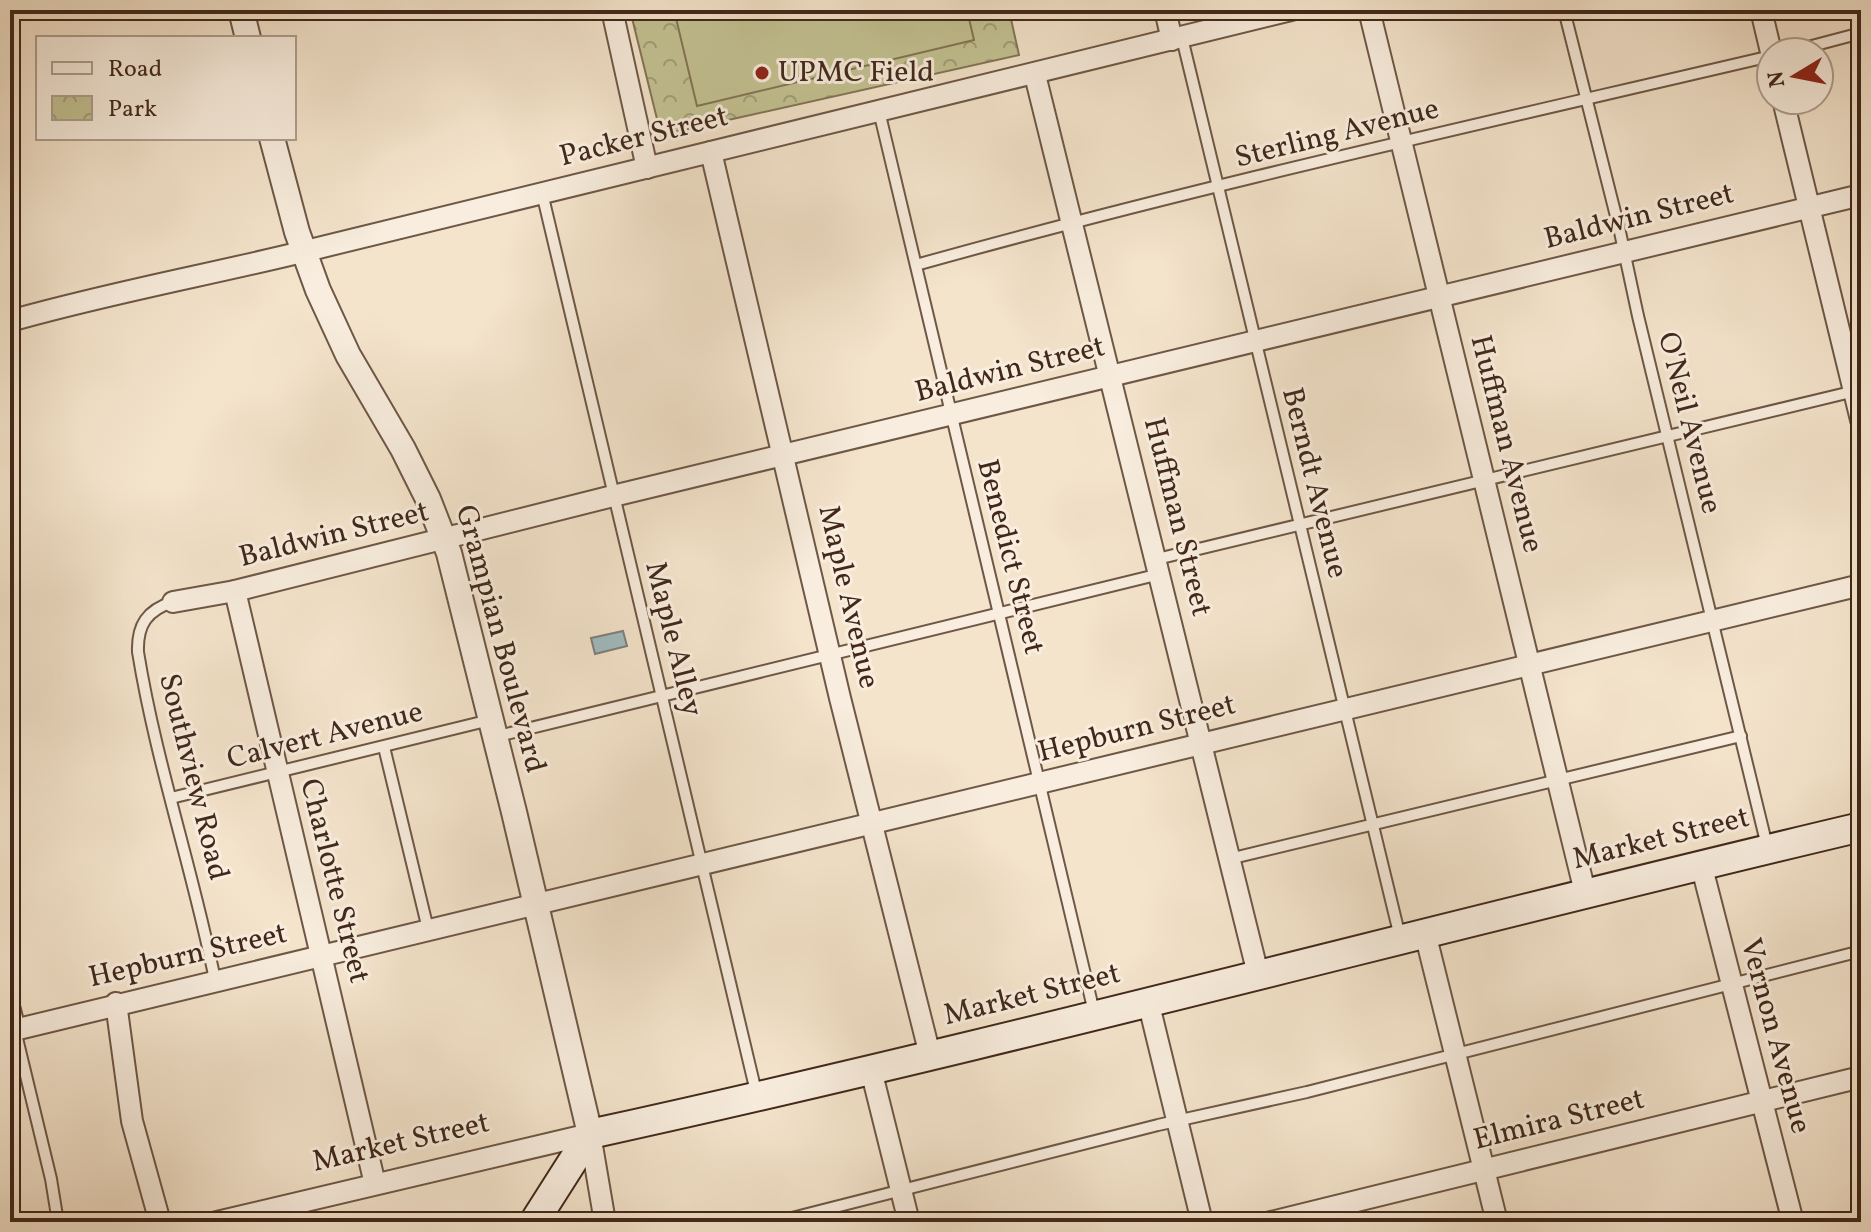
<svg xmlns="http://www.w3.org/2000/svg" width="1871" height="1232" viewBox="0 0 1871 1232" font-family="Vollkorn,serif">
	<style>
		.park { fill: url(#park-crowns); stroke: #827556; stroke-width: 2 }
		.garden { fill: #c3c293; stroke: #827556; stroke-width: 2 }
		.water { fill: #a1bcc2; stroke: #7b817f; stroke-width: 2 }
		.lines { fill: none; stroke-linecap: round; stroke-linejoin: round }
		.service-casing { stroke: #6e5746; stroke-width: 14 }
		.minor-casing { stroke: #6e5746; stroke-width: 24 }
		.tertiary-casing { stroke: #6e5746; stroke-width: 28 }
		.secondary-casing { stroke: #41281a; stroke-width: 32 }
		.service { stroke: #f8edde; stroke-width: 10 }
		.minor { stroke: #f8edde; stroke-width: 20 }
		.tertiary { stroke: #f8edde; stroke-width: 24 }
		.secondary { stroke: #f8edde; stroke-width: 28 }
		.poi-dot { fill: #8f2418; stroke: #f8edde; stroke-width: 3 }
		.labels { text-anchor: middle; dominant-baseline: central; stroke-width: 6; stroke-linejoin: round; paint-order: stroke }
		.poi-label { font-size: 30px; fill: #41281a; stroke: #f8edde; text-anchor: start }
		.street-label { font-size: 30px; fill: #41281a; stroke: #f8edde }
	</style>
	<defs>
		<pattern id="park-crowns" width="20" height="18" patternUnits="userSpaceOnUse" patternTransform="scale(2)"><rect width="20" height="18" fill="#c3c293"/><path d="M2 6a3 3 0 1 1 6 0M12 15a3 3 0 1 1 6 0" fill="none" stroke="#a09e77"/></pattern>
	</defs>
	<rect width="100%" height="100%" fill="#f4e4cc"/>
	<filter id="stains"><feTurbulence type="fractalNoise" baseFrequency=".0025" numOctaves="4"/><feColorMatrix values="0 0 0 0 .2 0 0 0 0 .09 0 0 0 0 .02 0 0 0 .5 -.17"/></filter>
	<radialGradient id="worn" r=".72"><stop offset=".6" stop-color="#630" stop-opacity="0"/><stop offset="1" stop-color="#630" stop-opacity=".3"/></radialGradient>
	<polygon class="park" points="630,10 1009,10 1019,55 661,135"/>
	<polygon class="garden" points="674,10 967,10 974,40 697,106"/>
	<polygon class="water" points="623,631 627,646 595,654 591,638"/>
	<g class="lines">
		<g class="service-casing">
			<g id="service">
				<polyline points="1564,10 1620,232 1638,316 1767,846"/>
				<polyline points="1182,38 1400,937"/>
				<polyline points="1789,52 1861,33"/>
				<polyline points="879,111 1094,1012"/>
				<polyline points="542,193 757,1096"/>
				<path d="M916,265C1198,186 1485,123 1771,56"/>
				<polyline points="1157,559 1855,391"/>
				<path d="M173,602C147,610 137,625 138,652C156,763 193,870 215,980"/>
				<polyline points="494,737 1160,574"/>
				<polyline points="384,747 428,929"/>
				<polyline points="171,798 490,720"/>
				<polyline points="1229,859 1741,736"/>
				<polyline points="15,1030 51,1179 58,1222"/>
				<polyline points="776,1222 1158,1125 1307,1092 1861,951"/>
			</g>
		</g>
		<g class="minor-casing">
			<g id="minor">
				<polyline points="612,10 647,168"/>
				<polyline points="1165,10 1172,40"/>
				<polyline points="1369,10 1585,892"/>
				<polyline points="1761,10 1771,52"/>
				<polyline points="1035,75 1258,974"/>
				<polyline points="1783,100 1861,420"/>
				<polyline points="711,152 840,698 930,1055"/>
				<path d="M10,321C108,293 208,275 306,251C635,170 964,93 1291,10"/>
				<polyline points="235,591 375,1184"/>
				<polyline points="173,602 235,591 613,496 1861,195"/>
				<polyline points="1701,864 1793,1222"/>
				<polyline points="1425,933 1497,1222"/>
				<polyline points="1148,1001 1202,1222"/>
				<polyline points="116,1003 132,1121 160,1222"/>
				<polyline points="10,1010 15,1030"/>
				<polyline points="10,1031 1861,585"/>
				<polyline points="871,1070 909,1222"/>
				<polyline points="217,1222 590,1134 605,1222"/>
				<polyline points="1271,1222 1861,1077"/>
			</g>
		</g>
		<g class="tertiary-casing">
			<g id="tertiary">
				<polyline points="241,10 248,38"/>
				<polyline points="272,138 297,232 318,290 348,355 403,449 428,499 449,553 514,812 590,1134"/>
			</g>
		</g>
		<g class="secondary-casing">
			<path id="secondary" d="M534,1222L590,1134C1016,1041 1437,927 1861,827"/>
		</g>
		<use href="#service" class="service"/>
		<use href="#minor" class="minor"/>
		<use href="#tertiary" class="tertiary"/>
		<use href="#secondary" class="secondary"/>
	</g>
	<circle class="poi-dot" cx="762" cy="73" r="8"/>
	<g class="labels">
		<g class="poi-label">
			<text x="778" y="73">UPMC Field</text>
		</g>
		<g class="street-label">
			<text transform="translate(1337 134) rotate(-14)">Sterling Avenue</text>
			<text transform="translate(644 137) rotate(-14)">Packer Street</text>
			<text transform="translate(1639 217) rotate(-14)">Baldwin Street</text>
			<text transform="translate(1010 370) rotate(-14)">Baldwin Street</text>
			<text transform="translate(1689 423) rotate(76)">O'Neil Avenue</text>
			<text transform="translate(1506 444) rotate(76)">Huffman Avenue</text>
			<text transform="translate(1314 483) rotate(76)">Berndt Avenue</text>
			<text transform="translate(1177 517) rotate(76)">Huffman Street</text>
			<text transform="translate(334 535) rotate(-14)">Baldwin Street</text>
			<text transform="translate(1010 557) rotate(76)">Benedict Street</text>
			<text transform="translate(848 597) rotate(77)">Maple Avenue</text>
			<text transform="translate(500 639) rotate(75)">Grampian Boulevard</text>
			<text transform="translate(673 639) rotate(76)">Maple Alley</text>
			<text transform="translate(1137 729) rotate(-14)">Hepburn Street</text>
			<text transform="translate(325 736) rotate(-14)">Calvert Avenue</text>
			<text transform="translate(193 777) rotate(76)">Southview Road</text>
			<text transform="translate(1661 839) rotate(-14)">Market Street</text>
			<text transform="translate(334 881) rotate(76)">Charlotte Street</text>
			<text transform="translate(188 956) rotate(-13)">Hepburn Street</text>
			<text transform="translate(1032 995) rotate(-14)">Market Street</text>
			<text transform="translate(1775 1036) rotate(75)">Vernon Avenue</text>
			<text transform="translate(1559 1120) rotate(-14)">Elmira Street</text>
			<text transform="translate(401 1143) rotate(-13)">Market Street</text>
		</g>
	</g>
	<rect width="1871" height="1232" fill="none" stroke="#f4e4cc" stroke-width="40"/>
	<rect x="12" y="12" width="1847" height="1208" fill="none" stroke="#41281a" stroke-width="4"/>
	<rect x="20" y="20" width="1831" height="1192" fill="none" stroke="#41281a" stroke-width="2"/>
	<rect x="36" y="36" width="260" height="104" fill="#f8edde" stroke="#af9e90" stroke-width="2"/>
	<rect x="52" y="62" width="40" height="12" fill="#f8edde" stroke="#af9e90" stroke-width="2"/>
	<text x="108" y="76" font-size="24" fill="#41281a">Road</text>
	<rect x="52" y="96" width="40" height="24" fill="url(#park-crowns)" stroke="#af9e90" stroke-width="2"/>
	<text x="108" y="116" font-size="24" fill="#41281a">Park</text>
	<g transform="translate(1795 76) rotate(260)"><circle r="38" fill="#f8edde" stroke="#af9e90" stroke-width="2"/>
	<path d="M0-6L14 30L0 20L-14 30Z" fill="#8f2418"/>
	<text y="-12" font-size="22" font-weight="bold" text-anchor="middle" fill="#41281a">N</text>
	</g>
	<rect width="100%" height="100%" filter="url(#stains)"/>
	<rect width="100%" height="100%" fill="url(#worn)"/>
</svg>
